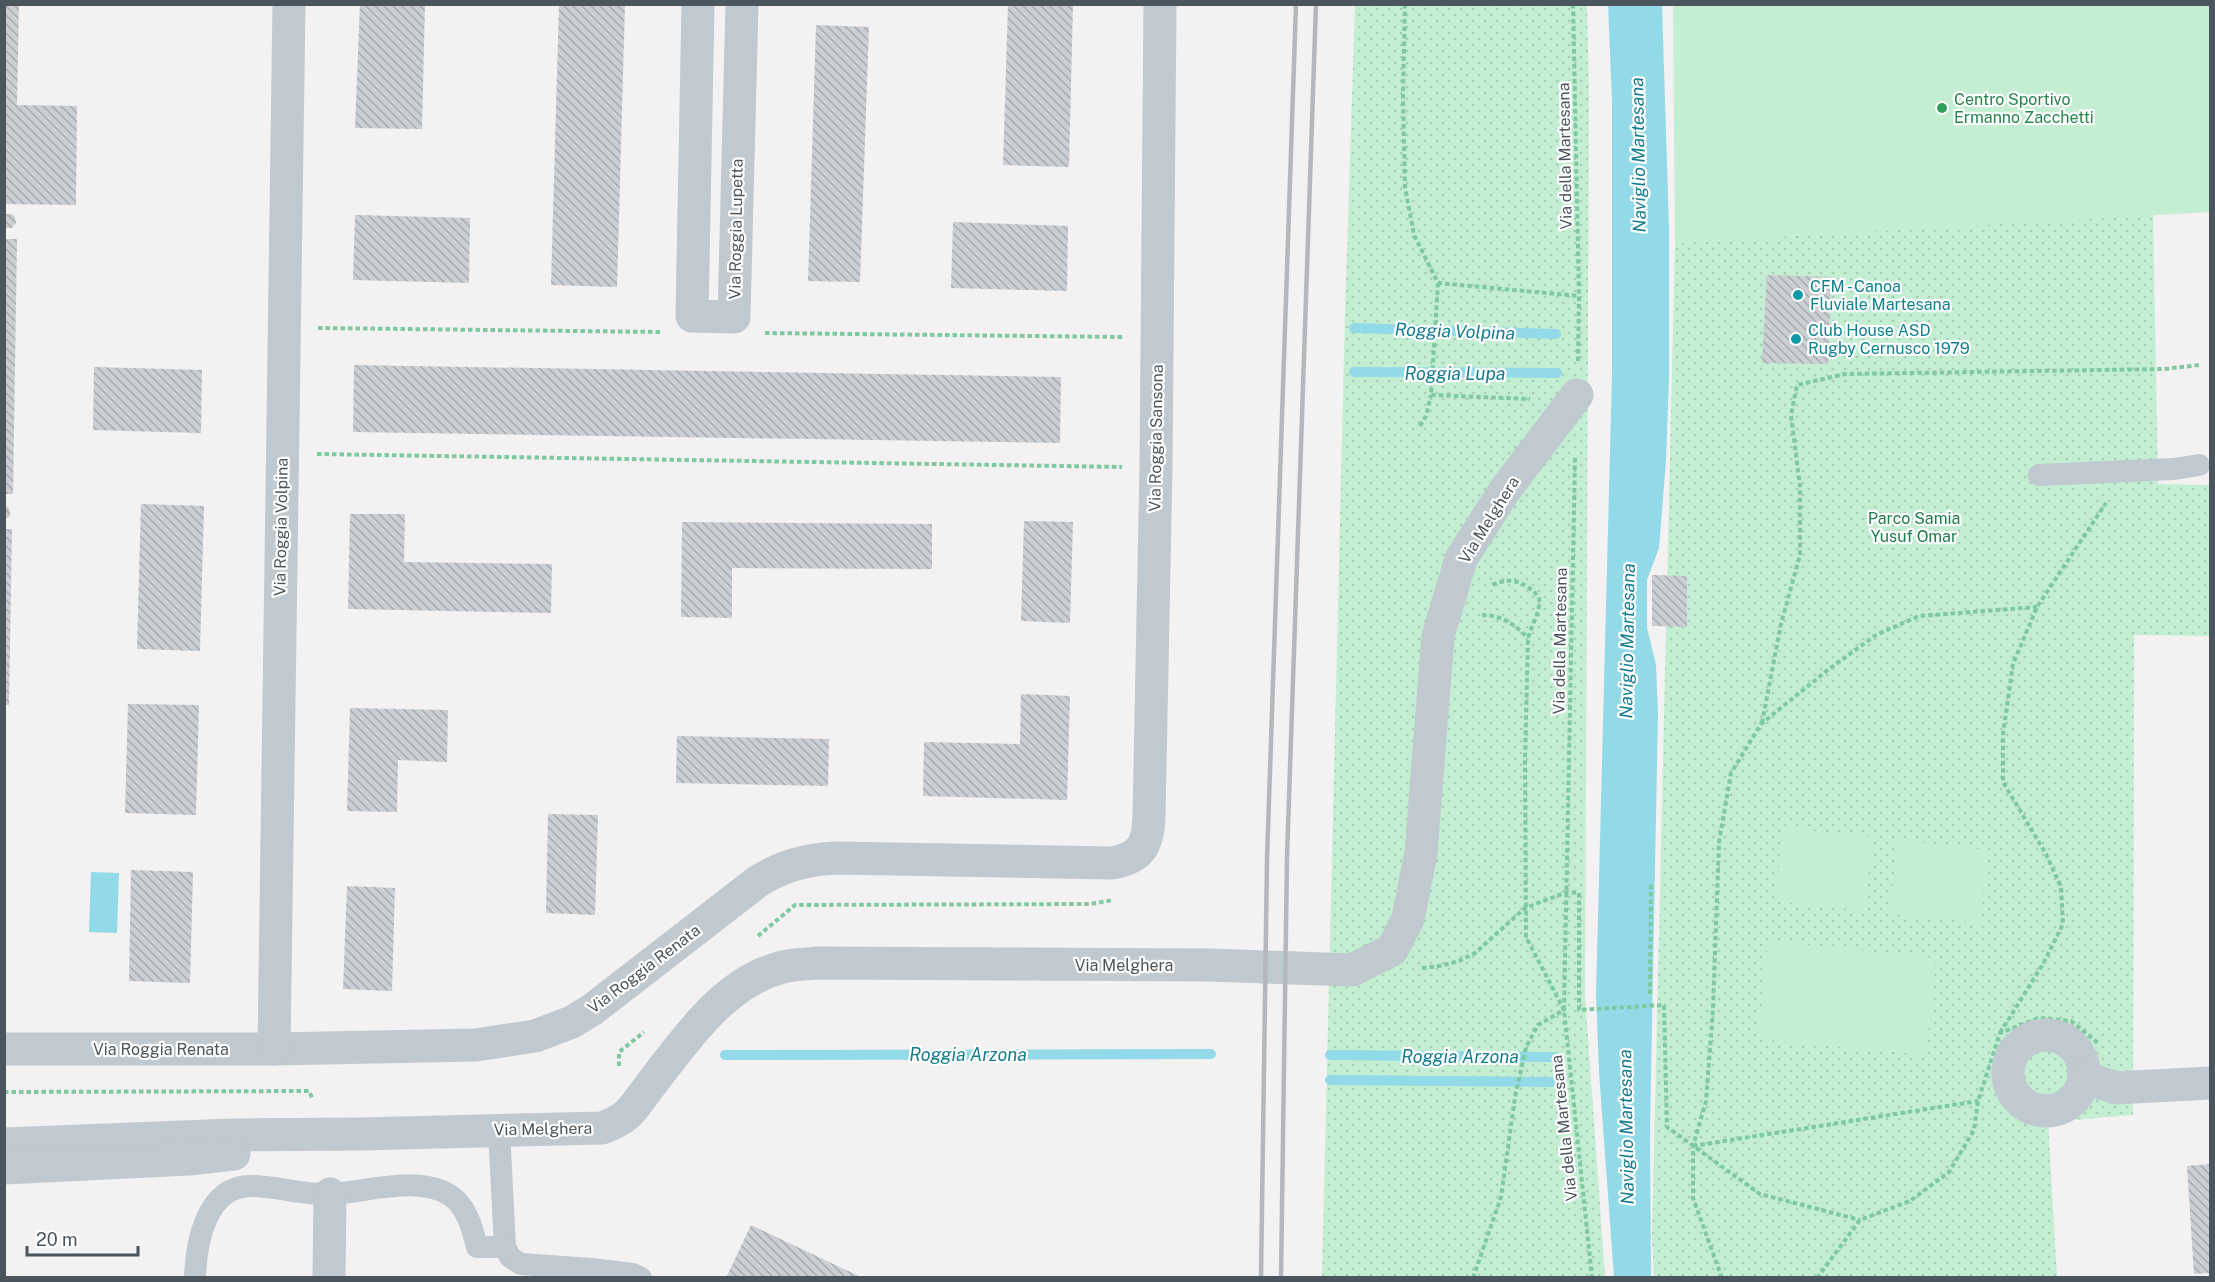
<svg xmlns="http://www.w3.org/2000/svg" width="2215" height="1282" viewBox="0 0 2215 1282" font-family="'Public Sans',sans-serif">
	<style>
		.park { fill: url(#park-dots) }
		.pitch { fill: #c3eed2 }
		.water { fill: #93dae8 }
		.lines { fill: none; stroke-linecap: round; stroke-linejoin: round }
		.stream { stroke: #93dae8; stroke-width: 10 }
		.building { fill: url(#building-back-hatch) }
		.path { stroke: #7dcaa1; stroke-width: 4; stroke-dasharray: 4.5 3; stroke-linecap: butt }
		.service { stroke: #c0c9cf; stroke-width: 22 }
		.minor { stroke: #c0c9cf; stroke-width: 33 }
		.rail { stroke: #b4b7bb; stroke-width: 4.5 }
		.leisure-dot { fill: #2e9e5b; stroke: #fff; stroke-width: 2 }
		.culture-dot { fill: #0f9aa8; stroke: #fff; stroke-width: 2 }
		.labels { text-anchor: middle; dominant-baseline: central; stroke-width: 4.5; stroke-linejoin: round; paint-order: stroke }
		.leisure-label { font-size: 16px; fill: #27864d; stroke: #fff; text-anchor: start }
		.street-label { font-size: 16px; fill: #4a555e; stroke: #fff }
		.culture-label { font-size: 16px; fill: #0d838f; stroke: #fff; text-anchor: start }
		.park-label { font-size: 16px; fill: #1d7d49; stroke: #fff }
		.water-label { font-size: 18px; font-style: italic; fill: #147b90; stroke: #fff }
	</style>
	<defs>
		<pattern id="park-dots" width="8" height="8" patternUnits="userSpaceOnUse" patternTransform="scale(1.5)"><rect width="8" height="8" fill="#c3eed2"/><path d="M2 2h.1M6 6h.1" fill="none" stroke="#a9ceb7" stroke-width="1.8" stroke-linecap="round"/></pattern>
		<pattern id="building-back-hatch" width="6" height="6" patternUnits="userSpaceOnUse" patternTransform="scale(1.5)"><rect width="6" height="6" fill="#cbced3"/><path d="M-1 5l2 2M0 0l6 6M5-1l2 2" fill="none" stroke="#a7aaae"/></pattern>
	</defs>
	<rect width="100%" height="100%" fill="#f3f1f1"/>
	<g class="park">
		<polygon points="1355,5 1587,5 1589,94 1585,996 1605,1277 1322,1278 1345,314"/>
		<polygon points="2153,214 2158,484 2210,485 2210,636 2134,635 2133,1115 2048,1122 2057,1277 1654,1278 1652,1237 1675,243"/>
	</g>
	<g class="pitch">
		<polygon points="1673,5 2210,5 2210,212 1675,243"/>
		<polygon points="1783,828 1872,837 1865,911 1775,901"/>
		<polygon points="1898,840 1988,850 1980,923 1890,914"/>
		<polygon points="1768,941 1936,958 1926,1055 1758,1039"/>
	</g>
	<g class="water">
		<polygon points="1608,5 1662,5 1669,228 1669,377 1666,461 1659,548 1647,580 1647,628 1656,665 1658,712 1650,1129 1651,1278 1614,1277 1599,1072 1596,995 1612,374 1612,101"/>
		<polygon points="91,872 119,873 117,933 89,932"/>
	</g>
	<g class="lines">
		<g class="stream">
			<polyline points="1354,328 1556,334"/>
			<polyline points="1354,372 1557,373"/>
			<polyline points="725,1055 1211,1054"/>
			<polyline points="1330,1055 1553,1057"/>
			<polyline points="1330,1080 1554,1082"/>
		</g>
	</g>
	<g class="building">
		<polygon points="4,4 19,4 17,105 77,106 76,205 4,204"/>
		<polygon points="360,4 425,4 422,129 355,128"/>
		<polygon points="559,4 625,4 617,287 551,285"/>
		<polygon points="1008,4 1073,4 1069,167 1003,165"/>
		<polygon points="816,25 869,27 860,282 808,281"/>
		<polygon points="4,214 12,214 15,217 16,223 12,228 4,228"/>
		<polygon points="355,215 470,218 469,283 353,280"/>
		<polygon points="953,222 1068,226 1067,291 951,288"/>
		<polygon points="4,239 17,239 13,494 4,494"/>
		<polygon points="1767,275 1832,277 1828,364 1762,363"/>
		<polygon points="354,365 1061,377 1060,443 353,432"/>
		<polygon points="94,367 202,370 201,433 93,430"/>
		<polygon points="4,504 9,508 10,512 10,516 4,520"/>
		<polygon points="141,504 204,506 200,651 137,649"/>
		<polygon points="350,514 405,514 404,562 552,564 551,613 348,609"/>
		<polygon points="1024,521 1073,522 1070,623 1021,621"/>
		<polygon points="682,522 932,524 932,569 732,568 732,618 681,617"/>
		<polygon points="4,529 12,529 9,705 4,705"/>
		<polygon points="1652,575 1687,576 1687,627 1652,626"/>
		<polygon points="1021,694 1070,696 1067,800 923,796 924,742 1020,744"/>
		<polygon points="128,704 199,705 196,815 125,813"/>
		<polygon points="350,708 448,710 447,762 398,760 397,812 347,811"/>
		<polygon points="677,736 829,739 828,786 676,783"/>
		<polygon points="548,814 598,815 595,915 546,913"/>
		<polygon points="131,870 193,872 190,983 129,981"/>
		<polygon points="347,886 395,888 392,991 343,989"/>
		<polygon points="2210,1164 2210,1273 2194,1274 2187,1166"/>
		<polygon points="751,1225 863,1278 726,1278"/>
	</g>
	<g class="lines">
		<g class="path">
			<polyline points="1405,4 1403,95 1405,187 1414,235 1438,283 1579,296"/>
			<polyline points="1573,4 1579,296 1578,361"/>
			<polyline points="1438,283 1431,395 1530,399"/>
			<polyline points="318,328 662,332"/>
			<polyline points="765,333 1124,337"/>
			<polyline points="1420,426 1426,416 1431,395"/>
			<polyline points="317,454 1122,467"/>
			<polyline points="1575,458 1564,1010 1592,1278"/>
			<path d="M1482,615C1502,615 1514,624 1528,638"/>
			<polyline points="1762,723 1781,624 1800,555 1800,486 1791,415 1797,385 1845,374 2164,369 2200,365"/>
			<polyline points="758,936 795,905 1090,904 1113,900"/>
			<polyline points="1422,968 1440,966 1459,961 1475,953 1525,908 1567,892 1579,893 1579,1010 1664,1005 1667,1127 1760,1194 1860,1220"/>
			<polyline points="1650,994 1651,884"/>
			<polyline points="2000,1033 2043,964 2063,924 2061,887 2046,854 2003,782 2003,734 2013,664 2037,607 2106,503"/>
			<polyline points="619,1066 619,1052 644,1032"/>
			<polyline points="4,1092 309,1091 313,1100"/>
			<polyline points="1693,1146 1978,1101"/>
			<path d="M1473,1278L1501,1197L1515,1097L1526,1047L1538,1025L1564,1010L1526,937L1525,759L1528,638C1532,624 1541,611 1539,597C1525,582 1511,576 1492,585"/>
			<polyline points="1722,1278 1693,1198 1693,1146 1706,1101 1713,1009 1719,842 1731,773 1761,724 1829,669 1876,635 1919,616 2037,607"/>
			<polyline points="1817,1278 1860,1220 1910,1201 1949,1172 1974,1130 1978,1101 2000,1033 2039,1018 2071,1021 2098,1043"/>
		</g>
		<g class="service">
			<polyline points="2039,475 2174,469 2199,465"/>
			<polyline points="499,1130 505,1247 510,1257 521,1264 591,1269 633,1274 641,1278"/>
			<path d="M195,1278C196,1243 206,1186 251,1186C277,1186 302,1195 328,1194C366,1193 427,1171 457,1201C469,1214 473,1231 477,1247H505"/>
		</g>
		<g class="minor">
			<polyline points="698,4 692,316 734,317 742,4"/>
			<circle cx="2046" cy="1073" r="38"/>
			<path d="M4,1049H274L476,1045L535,1036L572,1022L593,1009L757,882C781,866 808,859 837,858L1112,863C1141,858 1148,845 1149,817L1156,467L1160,4"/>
			<polyline points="274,1049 289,4"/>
			<polyline points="2084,1077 2116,1088 2210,1083"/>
			<path d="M4,1144L233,1135L361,1134L602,1128C632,1117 633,1107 652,1083C686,1039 725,981 783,967C795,964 807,964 819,963L1209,965L1352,970L1392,950L1408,919L1421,853L1438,636L1461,559L1505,490L1577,395"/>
			<polyline points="4,1168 189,1159 234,1154"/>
			<polyline points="329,1278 330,1194"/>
		</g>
		<g class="rail">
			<polyline points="1261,1278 1267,859 1296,4"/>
			<polyline points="1281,1278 1287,857 1316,4"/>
		</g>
	</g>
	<circle class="leisure-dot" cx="1942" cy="108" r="6"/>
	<g class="culture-dot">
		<circle cx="1798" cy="295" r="6"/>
		<circle cx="1796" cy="339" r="6"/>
	</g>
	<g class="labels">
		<g class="leisure-label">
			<text x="1954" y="99">Centro Sportivo<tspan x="1954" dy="18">Ermanno Zacchetti</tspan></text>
		</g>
		<g class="street-label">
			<text transform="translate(1565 156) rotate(-91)">Via della Martesana</text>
			<text transform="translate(736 229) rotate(-89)">Via Roggia Lupetta</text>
			<text transform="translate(1156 438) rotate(-89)">Via Roggia Sansona</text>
			<text transform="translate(1489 520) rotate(-58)">Via Melghera</text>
			<text transform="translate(281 527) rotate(-89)">Via Roggia Volpina</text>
			<text transform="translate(1560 641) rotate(-89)">Via della Martesana</text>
			<text x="1124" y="965">Via Melghera</text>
			<text transform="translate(644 969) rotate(-37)">Via Roggia Renata</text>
			<text x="161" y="1049">Via Roggia Renata</text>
			<text transform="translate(1564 1128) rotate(-96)">Via della Martesana</text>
			<text transform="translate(543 1129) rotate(-1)">Via Melghera</text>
		</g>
		<g class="culture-label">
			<text x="1810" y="286">CFM - Canoa<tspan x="1810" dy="18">Fluviale Martesana</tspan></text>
			<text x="1808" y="330">Club House ASD<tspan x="1808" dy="18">Rugby Cernusco 1979</tspan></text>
		</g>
		<g class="park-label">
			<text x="1914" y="518">Parco Samia<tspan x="1914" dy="18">Yusuf Omar</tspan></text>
		</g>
		<g class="water-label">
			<text transform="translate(1638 155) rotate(-91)">Naviglio Martesana</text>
			<text transform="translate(1455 331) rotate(2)">Roggia Volpina</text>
			<text x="1455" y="373">Roggia Lupa</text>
			<text transform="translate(1627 641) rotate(-89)">Naviglio Martesana</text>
			<text x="968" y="1054">Roggia Arzona</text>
			<text x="1460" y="1056">Roggia Arzona</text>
			<text transform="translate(1626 1127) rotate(-91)">Naviglio Martesana</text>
		</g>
	</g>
	<rect width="2215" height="1282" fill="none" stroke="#4a555e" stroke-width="12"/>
	<path d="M27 1246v9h111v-9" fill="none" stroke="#4a555e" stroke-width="3"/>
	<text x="36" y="1246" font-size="18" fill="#4a555e" stroke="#ffffff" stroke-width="4.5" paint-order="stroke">20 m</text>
</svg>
